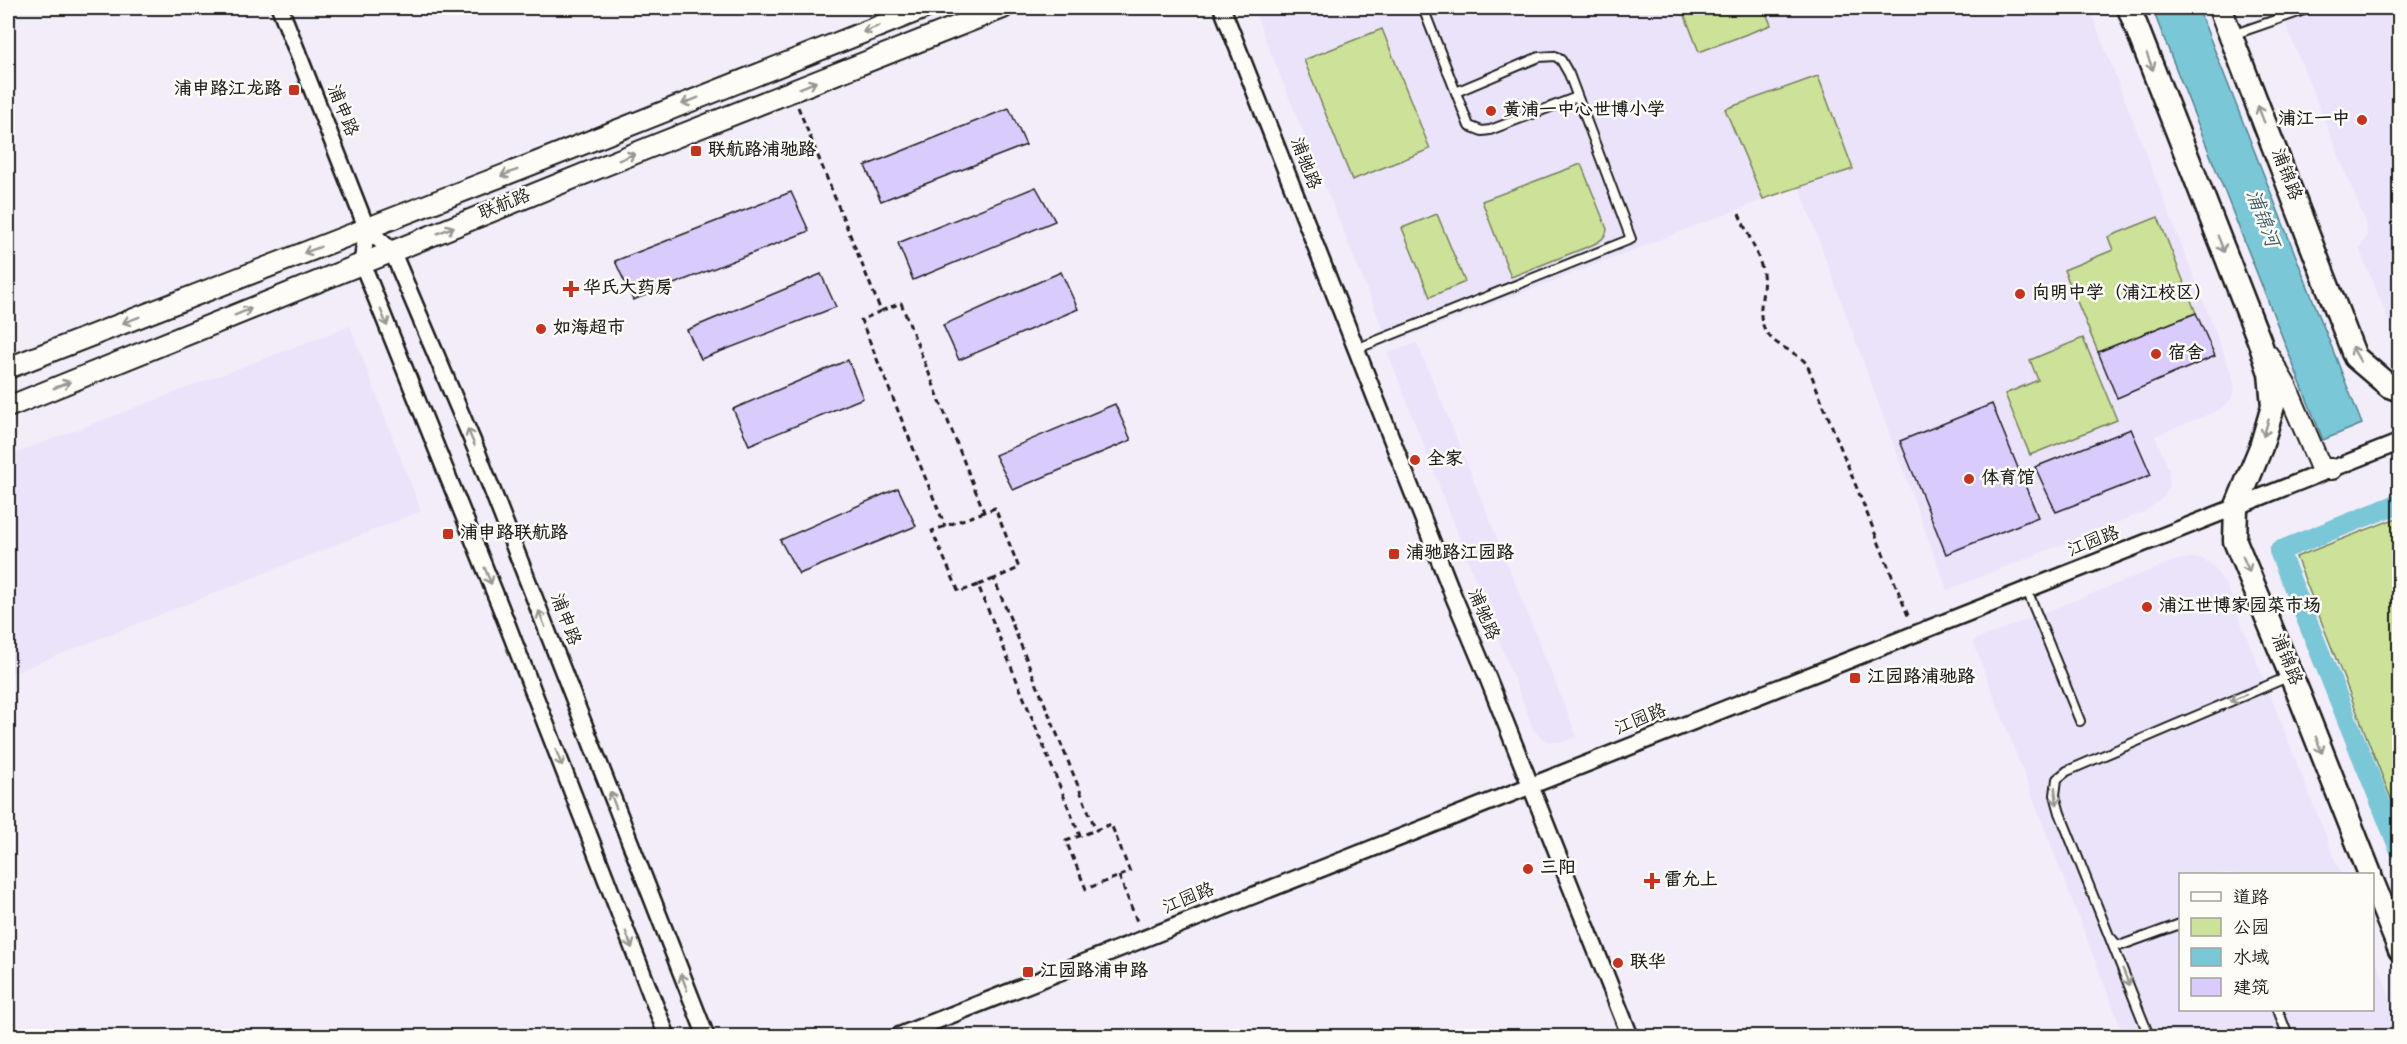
<svg xmlns="http://www.w3.org/2000/svg" width="2407" height="1044" viewBox="0 0 2407 1044" font-family="Dekko,'LXGW WenKai TC',sans-serif">
	<style>
		.built { fill: #ebe3fa }
		.green { fill: #cce298; stroke: #747f5a; stroke-width: 1.5 }
		.water { fill: #7ac7d8; stroke: #54838d; stroke-width: 1.5 }
		.lines { fill: none; stroke-linecap: round; stroke-linejoin: round }
		.canal { stroke: #7ac7d8; stroke-width: 20 }
		.building { fill: #dacbfd; stroke: #1c1c1c; stroke-width: 1.5 }
		.service-casing { stroke: #1c1c1c; stroke-width: 12 }
		.minor-casing { stroke: #1c1c1c; stroke-width: 20 }
		.tertiary-casing { stroke: #1c1c1c; stroke-width: 24 }
		.secondary-casing { stroke: #1c1c1c; stroke-width: 27 }
		.path { stroke: #1c1c1c; stroke-width: 3; stroke-dasharray: 6 4.5; stroke-linecap: butt }
		.service { stroke: #fdfcf7; stroke-width: 8 }
		.minor { stroke: #fdfcf7; stroke-width: 15 }
		.tertiary { stroke: #fdfcf7; stroke-width: 20 }
		.secondary { stroke: #fdfcf7; stroke-width: 22 }
		.oneway { stroke: #989794 }
		.poi-dot { fill: #c8321e; stroke: #fdfcf7; stroke-width: 2 }
		.labels { text-anchor: middle; dominant-baseline: central; stroke-width: 5; stroke-linejoin: round; paint-order: stroke }
		.poi-label { font-size: 18px; font-weight: bold; fill: #1c1c1c; stroke: #fdfcf7; text-anchor: start }
		.street-label { font-size: 18px; fill: #1c1c1c; stroke: #fdfcf7 }
		.water-label { font-size: 20px; font-style: italic; fill: #426067; stroke: #fdfcf7 }
	</style>
	<rect width="100%" height="100%" fill="#f2edf9"/>
	<filter id="ink" filterUnits="userSpaceOnUse"><feTurbulence type="fractalNoise" baseFrequency=".0167" numOctaves="2"/><feDisplacementMap in="SourceGraphic" scale="12" xChannelSelector="R" yChannelSelector="G"/><feConvolveMatrix kernelMatrix="1 2 1 2 8 2 1 2 1" color-interpolation-filters="sRGB"/></filter>
	<g filter="url(#ink)">
		<g class="built">
			<polygon points="1262,8 2089,8 2232,375 2235,388 2231,399 2219,410 2155,436 2169,470 2169,484 2165,496 2155,504 2144,512 1947,590 1799,186 1389,344 1254,11"/>
			<polygon points="2279,8 2399,8 2399,331 2388,319 2359,248 2367,237 2366,223"/>
			<polygon points="350,326 421,511 8,675 8,456"/>
			<polygon points="1417,343 1462,451 1577,737 1563,742 1550,742 1540,737 1533,728 1388,353"/>
			<polygon points="2189,558 2201,558 2213,566 2227,587 2341,874 2180,874 2180,1010 2372,1010 2373,953 2399,1020 2399,1036 2124,1036 1973,641 2174,561"/>
		</g>
		<g class="green">
			<polygon points="1682,8 1764,8 1771,25 1699,52"/>
			<polygon points="1382,29 1430,149 1352,180 1304,60"/>
			<polygon points="1818,76 1853,169 1763,199 1725,109"/>
			<path d="M1581,164L1607,229C1606,238 1600,241 1592,245L1511,277L1482,201Z"/>
			<polygon points="1437,214 1465,282 1430,297 1402,228"/>
			<polygon points="2158,217 2196,313 2098,352 2064,270 2113,250 2108,237"/>
			<polygon points="2083,338 2117,420 2030,455 2005,394 2038,380 2030,360"/>
			<polygon points="2399,517 2399,819 2296,557"/>
		</g>
		<polygon class="water" points="2152,8 2198,8 2362,424 2323,440"/>
		<g class="lines">
			<polyline class="canal" points="2400,503 2279,551 2400,851"/>
		</g>
		<g class="building">
			<polygon points="1009,108 1026,145 881,201 865,166"/>
			<polygon points="1036,187 1055,221 913,280 898,243"/>
			<polygon points="791,192 809,231 633,300 615,261"/>
			<polygon points="1061,272 1078,309 959,360 943,325"/>
			<polygon points="821,274 836,307 701,359 687,330"/>
			<polygon points="2196,313 2215,356 2117,398 2098,352"/>
			<polygon points="848,360 863,398 749,445 733,409"/>
			<polygon points="1115,404 1131,440 1013,490 995,455"/>
			<polygon points="1992,404 2038,517 1946,554 1900,441"/>
			<polygon points="2131,429 2151,475 2056,512 2035,467"/>
			<polygon points="898,488 916,526 799,574 780,540"/>
		</g>
		<g class="lines">
			<g class="service-casing">
				<g id="service">
					<polyline points="1423,8 1469,126 1482,131 1490,130 1577,97"/>
					<polyline points="2232,35 2310,8"/>
					<polyline points="1356,349 1631,239 1569,74 1561,60 1555,56 1539,57 1456,92"/>
					<polyline points="2027,590 2080,721"/>
					<polyline points="2112,939 2116,944 2122,945 2180,924"/>
					<polyline points="2278,1010 2288,1036"/>
					<polyline points="2149,1036 2060,813 2055,795 2057,779 2067,771 2290,676"/>
				</g>
			</g>
			<g class="minor-casing">
				<g id="minor">
					<polyline points="280,8 367,229 392,251 478,454 706,1036"/>
					<polyline points="1222,8 1453,595 1487,676 1630,1036"/>
					<polyline points="367,229 362,263 500,606 667,1036"/>
					<polyline points="898,1036 2400,442"/>
				</g>
			</g>
			<g class="tertiary-casing">
				<g id="tertiary">
					<polyline points="2268,355 2286,386 2320,466 2323,469 2332,469"/>
					<polyline points="8,368 530,165 925,8"/>
					<polyline points="8,407 648,148 1003,8"/>
				</g>
			</g>
			<g class="secondary-casing">
				<g id="secondary">
					<polyline points="2129,8 2259,340 2270,373 2273,406 2261,447 2236,508 2235,541 2300,697 2370,874"/>
					<polyline points="2220,8 2355,357 2389,386 2400,390"/>
					<polyline points="2372,881 2400,950"/>
				</g>
			</g>
			<g class="path">
				<polyline points="798,107 881,311 901,303 984,512 995,508 1019,568 994,579 1096,830 1111,824 1130,872 1086,889 1066,841 1096,830"/>
				<path d="M1739,214C1746,231 1760,256 1763,274C1766,294 1754,314 1767,333C1776,347 1796,351 1807,364L1909,618"/>
				<polyline points="881,311 861,320 945,526"/>
				<polyline points="994,579 978,585 1080,836"/>
				<polyline points="978,585 959,592 932,531 984,512"/>
				<polyline points="1119,876 1138,924"/>
			</g>
			<use href="#service" class="service"/>
			<use href="#minor" class="minor"/>
			<use href="#tertiary" class="tertiary"/>
			<use href="#secondary" class="secondary"/>
		</g>
		<defs><path id="oneway-shaft" d="M-6 0H5M1.5-3L5.5 0L1.5 3" fill="none" stroke-width="1.6" stroke-linecap="round" stroke-linejoin="round" transform="scale(1.5)"/></defs>
		<g class="oneway">
			<use href="#oneway-shaft" transform="translate(871 29) rotate(158)"/>
			<use href="#oneway-shaft" transform="translate(2150 62) rotate(69)"/>
			<use href="#oneway-shaft" transform="translate(808 85) rotate(-22)"/>
			<use href="#oneway-shaft" transform="translate(690 101) rotate(158)"/>
			<use href="#oneway-shaft" transform="translate(2261 114) rotate(-111)"/>
			<use href="#oneway-shaft" transform="translate(627 157) rotate(-22)"/>
			<use href="#oneway-shaft" transform="translate(509 173) rotate(159)"/>
			<use href="#oneway-shaft" transform="translate(446 230) rotate(-22)"/>
			<use href="#oneway-shaft" transform="translate(2221 244) rotate(69)"/>
			<use href="#oneway-shaft" transform="translate(312 250) rotate(159)"/>
			<use href="#oneway-shaft" transform="translate(243 312) rotate(-22)"/>
			<use href="#oneway-shaft" transform="translate(384 318) rotate(68)"/>
			<use href="#oneway-shaft" transform="translate(131 320) rotate(159)"/>
			<use href="#oneway-shaft" transform="translate(2356 354) rotate(-120)"/>
			<use href="#oneway-shaft" transform="translate(62 385) rotate(-22)"/>
			<use href="#oneway-shaft" transform="translate(2266 428) rotate(107)"/>
			<use href="#oneway-shaft" transform="translate(471 437) rotate(-113)"/>
			<use href="#oneway-shaft" transform="translate(2246 564) rotate(67)"/>
			<use href="#oneway-shaft" transform="translate(488 576) rotate(68)"/>
			<use href="#oneway-shaft" transform="translate(542 619) rotate(-111)"/>
			<use href="#oneway-shaft" transform="translate(2238 698) rotate(157)"/>
			<use href="#oneway-shaft" transform="translate(2319 745) rotate(69)"/>
			<use href="#oneway-shaft" transform="translate(559 758) rotate(69)"/>
			<use href="#oneway-shaft" transform="translate(2056 796) rotate(83)"/>
			<use href="#oneway-shaft" transform="translate(613 800) rotate(-111)"/>
			<use href="#oneway-shaft" transform="translate(629 940) rotate(69)"/>
			<use href="#oneway-shaft" transform="translate(2126 977) rotate(68)"/>
			<use href="#oneway-shaft" transform="translate(684 982) rotate(-111)"/>
		</g>
	</g>
	<g class="poi-dot">
		<rect x="288" y="84" width="12" height="12" rx="3"/>
		<circle cx="1491" cy="111" r="6"/>
		<circle cx="2362" cy="120" r="6"/>
		<rect x="690" y="145" width="12" height="12" rx="3"/>
		<path d="M568 280h6v6h6v6h-6v6h-6v-6h-6v-6h6z"/>
		<circle cx="2020" cy="294" r="6"/>
		<circle cx="541" cy="329" r="6"/>
		<circle cx="2156" cy="354" r="6"/>
		<circle cx="1415" cy="460" r="6"/>
		<circle cx="1969" cy="479" r="6"/>
		<rect x="442" y="528" width="12" height="12" rx="3"/>
		<rect x="1388" y="548" width="12" height="12" rx="3"/>
		<circle cx="2147" cy="607" r="6"/>
		<rect x="1849" y="672" width="12" height="12" rx="3"/>
		<circle cx="1528" cy="869" r="6"/>
		<path d="M1649 872h6v6h6v6h-6v6h-6v-6h-6v-6h6z"/>
		<circle cx="1618" cy="963" r="6"/>
		<rect x="1022" y="966" width="12" height="12" rx="3"/>
	</g>
	<g class="labels">
		<g class="poi-label">
			<text x="282" y="90" text-anchor="end">浦申路江龙路</text>
			<text x="1503" y="111">黄浦一中心世博小学</text>
			<text x="2350" y="120" text-anchor="end">浦江一中</text>
			<text x="708" y="151">联航路浦驰路</text>
			<text x="583" y="289">华氏大药房</text>
			<text x="2032" y="294">向明中学（浦江校区）</text>
			<text x="553" y="329">如海超市</text>
			<text x="2168" y="354">宿舍</text>
			<text x="1427" y="460">全家</text>
			<text x="1981" y="479">体育馆</text>
			<text x="460" y="534">浦申路联航路</text>
			<text x="1406" y="554">浦驰路江园路</text>
			<text x="2159" y="607">浦江世博家园菜市场</text>
			<text x="1867" y="678">江园路浦驰路</text>
			<text x="1540" y="869">三阳</text>
			<text x="1664" y="881">雷允上</text>
			<text x="1630" y="963">联华</text>
			<text x="1040" y="972">江园路浦申路</text>
		</g>
		<g class="street-label">
			<text transform="translate(341 111) rotate(68)">浦申路</text>
			<text transform="translate(1304 164) rotate(69)">浦驰路</text>
			<text transform="translate(2285 175) rotate(69)">浦锦路</text>
			<text transform="translate(505 206) rotate(-22)">联航路</text>
			<text transform="translate(2094 543) rotate(-21)">江园路</text>
			<text transform="translate(1482 615) rotate(67)">浦驰路</text>
			<text transform="translate(564 620) rotate(69)">浦申路</text>
			<text transform="translate(2285 660) rotate(68)">浦锦路</text>
			<text transform="translate(1641 721) rotate(-22)">江园路</text>
			<text transform="translate(1189 900) rotate(-22)">江园路</text>
		</g>
		<g class="water-label">
			<text transform="translate(2261 219) rotate(69)">浦锦河</text>
		</g>
	</g>
	<rect width="2407" height="1044" fill="none" stroke="#fdfcf7" stroke-width="30"/>
	<rect x="15" y="15" width="2377" height="1014" fill="none" stroke="#1c1c1c" stroke-width="2" filter="url(#ink)"/>
	<rect x="2179" y="873" width="195" height="138" fill="#fdfcf7" stroke="#a3a29f" stroke-width="1.5"/>
	<rect x="2191" y="892" width="30" height="9" fill="#fdfcf7" stroke="#a3a29f" stroke-width="1.5"/>
	<text x="2233" y="903" font-size="18" fill="#1c1c1c">道路</text>
	<rect x="2191" y="918" width="30" height="18" fill="#cce298" stroke="#a3a29f" stroke-width="1.5"/>
	<text x="2233" y="933" font-size="18" fill="#1c1c1c">公园</text>
	<rect x="2191" y="948" width="30" height="18" fill="#7ac7d8" stroke="#a3a29f" stroke-width="1.5"/>
	<text x="2233" y="963" font-size="18" fill="#1c1c1c">水域</text>
	<rect x="2191" y="978" width="30" height="18" fill="#dacbfd" stroke="#a3a29f" stroke-width="1.5"/>
	<text x="2233" y="993" font-size="18" fill="#1c1c1c">建筑</text>
</svg>
